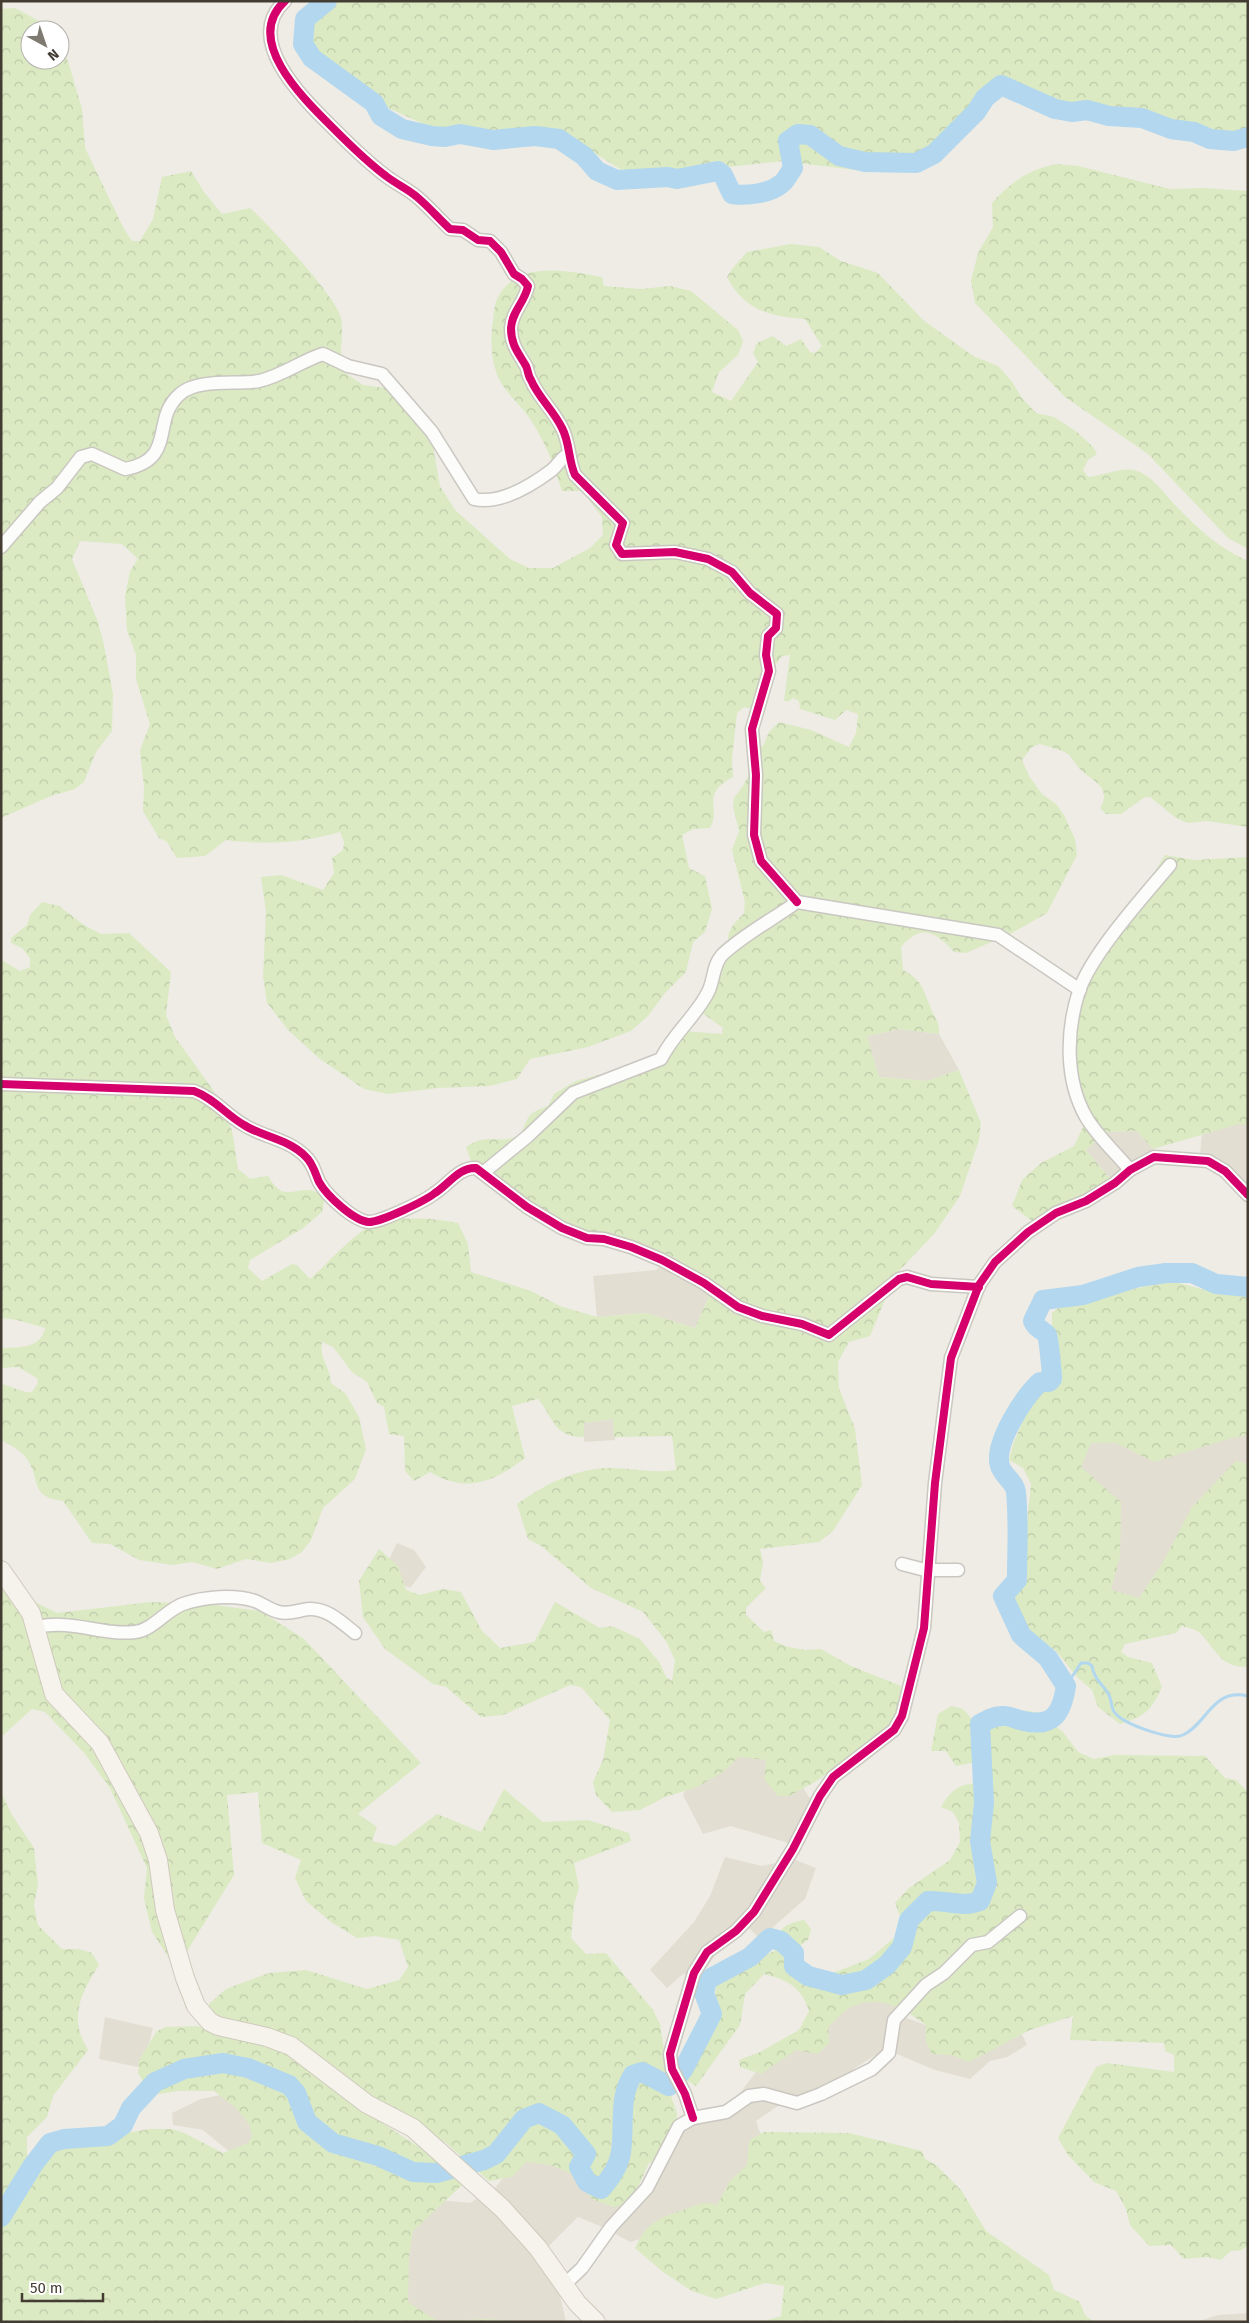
<svg xmlns="http://www.w3.org/2000/svg" width="1249" height="2323" viewBox="0 0 1249 2323" font-family="'Fira Sans',sans-serif">
	<style>
		.residential { fill: #e3ded2 }
		.forest { fill: url(#forest-crowns) }
		.lines { fill: none; stroke-linecap: round; stroke-linejoin: round }
		.stream { stroke: #b2d7ef; stroke-width: 3 }
		.river { stroke: #b2d7ef; stroke-width: 20 }
		.street-casing { stroke: #cac7c1; stroke-width: 15 }
		.secondary-casing { stroke: #cfcabd; stroke-width: 20 }
		.street { stroke: #fcfcfb; stroke-width: 12 }
		.secondary { stroke: #f6f3ec; stroke-width: 18 }
		.cycleway-casing { stroke: #fff; stroke-width: 11 }
		.cycleway { stroke: #d6006c; stroke-width: 8 }
	</style>
	<defs>
		<pattern id="forest-crowns" width="20" height="18" patternUnits="userSpaceOnUse" patternTransform="scale(1.25)"><rect width="20" height="18" fill="#dbeac3"/><path d="M2 6a3 3 0 1 1 6 0M12 15a3 3 0 1 1 6 0" fill="none" stroke="#bdcaa8"/></pattern>
	</defs>
	<rect width="100%" height="100%" fill="#eeece5"/>
	<g class="residential">
		<polygon points="900,1029 939,1034 959,1070 927,1081 879,1077 867,1036"/>
		<polygon points="1248,1119 1248,1203 1200,1154 1202,1132"/>
		<polygon points="1137,1131 1153,1149 1157,1160 1112,1181 1086,1150 1106,1132"/>
		<polygon points="671,1256 715,1283 695,1328 646,1313 597,1317 593,1276 656,1270"/>
		<polygon points="1248,1409 1248,1473 1164,1589 1104,1611 1054,1495 1081,1420"/>
		<polygon points="613,1419 615,1440 584,1442 584,1423"/>
		<polygon points="397,1543 414,1550 426,1567 410,1588 381,1576"/>
		<polygon points="729,1748 779,1754 812,1801 792,1844 731,1826 703,1834 683,1795 693,1774"/>
		<polygon points="725,1857 762,1866 793,1859 816,1868 805,1899 772,1928 758,1937 748,1927 716,1954 700,1977 683,1974 667,1988 650,1970 694,1922 710,1896"/>
		<polygon points="879,1986 904,2017 974,2043 1018,2026 1027,2045 1007,2057 990,2061 970,2079 935,2070 885,2049 855,2068 829,2098 778,2106 756,2121 768,2157 757,2218 688,2225 630,2242 605,2228 578,2217 549,2246 545,2270 558,2288 566,2322 346,2322 418,2198 470,2203 496,2187 540,2129 612,2198 640,2186 680,2120 735,2100 758,2069 791,2040 820,2003"/>
		<polygon points="105,2017 153,2028 143,2068 99,2059"/>
		<polygon points="230,2093 269,2121 237,2158 203,2130 173,2125 172,2113 201,2099"/>
		<polygon points="1248,2313 1248,2322 1196,2322 1218,2315"/>
	</g>
	<g class="forest">
		<path d="M330,1H1248V134L1233,137L1060,105L1020,89L983,100L912,169L871,172L783,161L653,175L620,169L569,137L428,126L386,107L312,52C304,29 315,18 330,1Z"/>
		<path d="M15,8L48,26L50,30H30V60H60V47L68,61L82,109L85,148L124,229L132,241H140L153,219L162,177L191,171L204,192L222,214L250,208C269,225 336,296 341,318C344,333 340,353 339,369L363,385L385,388L407,410L433,447L440,486L455,510L510,559L529,568H553L590,548L603,535L602,517L582,491H562C555,468 547,446 534,425C524,407 507,396 498,377C491,359 490,339 493,321C494,314 494,305 497,299C516,259 567,271 602,277L604,286L641,289L670,286L691,291L738,330L743,341L738,355L719,372L712,392L731,401L758,362L753,353L757,343L773,336L786,346L801,339L810,352L815,353L822,346L805,319C770,317 744,310 727,277L732,269L747,252L791,244L819,247L841,261L878,273L923,320L973,356L998,366L1013,383L1021,397L1036,413L1054,417L1077,432L1093,447L1097,454L1088,460L1083,470L1088,477C1101,476 1121,467 1134,470C1154,475 1166,497 1180,510C1199,530 1222,550 1248,561V827L1207,821L1188,823L1176,818L1150,797H1145L1121,814H1106L1100,808C1114,786 1088,779 1079,768C1075,764 1071,755 1066,753C1059,749 1048,747 1040,744L1032,747L1022,760L1029,776L1042,794L1056,804L1064,815L1075,839L1077,855L1047,913L1012,933L966,953L954,952C936,932 921,923 901,947L903,970C921,980 922,986 929,1004C933,1016 940,1020 939,1034L900,1029L867,1036L879,1077L927,1081L959,1070L981,1123L979,1140L960,1196L934,1234L895,1275L870,1336L849,1342L838,1362L839,1388L855,1429L862,1485L833,1531L819,1542L760,1549L763,1562L760,1581L766,1588L746,1608V1615L764,1632L771,1630L774,1641L788,1647L806,1650L821,1649L851,1666L901,1686L897,1715L888,1730L815,1782L789,1796H778L764,1779L766,1760L739,1757L723,1772L697,1787L665,1797L640,1810L612,1812L596,1795L593,1782L603,1760L610,1720L581,1687L570,1685L503,1715L481,1717L446,1687L433,1684L385,1649L363,1617L359,1581L379,1549L398,1566L406,1590L420,1595L443,1589L461,1592L482,1631L500,1648L534,1642L555,1602L600,1628L612,1626L640,1639L660,1663L666,1677L672,1681L675,1660L666,1641L643,1612L591,1588L541,1546L528,1539L517,1504C544,1485 572,1470 606,1468C630,1467 652,1474 676,1470L672,1436L614,1437L613,1419L584,1423V1437C553,1437 554,1418 538,1399L512,1406L525,1458C493,1482 467,1494 430,1472L414,1481L405,1471L404,1436L389,1434L384,1407L377,1403L367,1382L352,1372L333,1347L322,1342C319,1358 330,1367 331,1383L346,1394L359,1417L366,1449L355,1479L323,1508L311,1540L302,1552L290,1559L271,1563L246,1559L217,1569L192,1562L173,1565L139,1560L110,1544L92,1543L63,1501C28,1496 42,1481 27,1459C21,1450 10,1445 1,1440V1384C11,1385 23,1394 32,1392L38,1383L37,1378L18,1367L1,1368V1348C19,1347 41,1349 45,1328L17,1320L1,1318V957L3,961L20,971L30,967V958L22,948L11,943V938L27,925L30,915L42,902L59,906L84,925L101,934L129,933L171,972L166,1015L175,1037L213,1090L232,1130L238,1169L250,1179L268,1176C282,1200 288,1190 310,1190C315,1191 320,1194 325,1196L322,1212L303,1228L250,1260L248,1268L262,1281L292,1264L297,1265L310,1279C326,1265 348,1240 365,1229C388,1214 433,1218 458,1223L468,1244L471,1272L531,1291L560,1306L597,1317L646,1313L695,1328L715,1283L671,1256L669,1258L571,1227L532,1205L472,1164L466,1147C486,1133 497,1144 515,1137C523,1134 524,1125 528,1118C532,1111 541,1109 548,1106L554,1094L576,1081L623,1068L656,1053L666,1041L683,1031L722,1034L723,1028L701,1012C699,985 715,964 728,942C727,929 736,922 744,913L745,902L732,850L739,831L733,807L734,798L743,786L750,772L757,747L763,746L769,732L779,722L811,730L849,747L856,733L858,714L846,710L835,720L800,709L799,701L793,698L789,701H784L790,655L782,656L776,664L772,682L753,709L744,707L737,713L732,759L733,777C699,795 722,807 710,828L693,829L682,835L689,868L705,876L712,909L705,932L693,942L686,972L665,993L648,1016L631,1031L588,1047L530,1059L517,1079L490,1086L438,1088L388,1094L364,1089L320,1059L289,1031L267,1003L263,976L266,912L261,877L281,875L323,890L334,873L332,858L343,850L344,842L340,832C302,843 265,845 226,840L205,856L177,858L167,842L159,838L143,811L144,787L140,750L150,724L136,679V655L127,630L125,596L130,571L138,559L122,544L80,541L72,559L98,622L104,645L113,694L112,731L96,752L84,782L75,789L51,796L1,818V9Z"/>
		<path d="M1056,164L1078,166L1170,189L1204,188L1248,191V549L1228,538L1148,454L1065,397L975,303L971,281L978,253L993,227L992,203C1011,182 1028,170 1056,164Z"/>
		<polygon points="1165,855 1194,860 1248,857 1248,1125 1239,1124 1153,1149 1137,1131 1106,1132 1086,1150 1112,1181 1035,1223 1012,1206 1022,1180 1041,1163 1074,1146 1083,1127 1087,1113 1080,1092 1073,1041 1078,1011 1087,981"/>
		<path d="M1171,1281L1205,1290L1248,1291V1435L1228,1439L1154,1462L1116,1443H1091L1081,1467L1121,1502L1120,1556L1111,1590L1139,1598L1162,1564L1192,1507L1236,1461L1248,1464V1667C1221,1668 1216,1650 1201,1634C1197,1629 1188,1628 1182,1626L1176,1633L1125,1644L1121,1652L1128,1657L1152,1663L1162,1687C1151,1711 1145,1716 1120,1724L1098,1707L1092,1690L1078,1678L1056,1651L1023,1627L1012,1603L1022,1568L1031,1484L1023,1468L1009,1460L1013,1444L1031,1402L1046,1390L1059,1369L1052,1331V1313L1065,1303Z"/>
		<polygon points="1,1561 35,1602 57,1613 151,1602 207,1604 260,1611 304,1639 421,1763 358,1814 377,1827 372,1841 395,1846 437,1814 481,1832 504,1789 543,1822 588,1820 629,1833 631,1841 574,1863 579,1887 574,1905 571,1938 586,1954 606,1953 653,2010 660,2024 671,2096 677,2113 676,2143 666,2157 649,2163 631,2203 614,2207 592,2199 572,2174 550,2165 526,2162 512,2177 489,2181 446,2143 416,2124 367,2096 326,2060 300,2042 220,2019 209,2010 209,2004 226,1989 269,1973 306,1970 367,1989 399,1980 408,1967 399,1940 375,1936 357,1938 331,1922 306,1901 295,1878 301,1860 262,1843 258,1792 227,1795 234,1875 184,1956 173,1964 152,1932 144,1898 147,1868 110,1788 85,1754 45,1712 32,1709 1,1737"/>
		<path d="M951,1706L963,1709L974,1721L982,1713L994,1708L1037,1712L1063,1732L1078,1752L1094,1759L1114,1755L1205,1756L1225,1778L1236,1780L1248,1792V2245L1242,2250L1231,2251L1221,2260L1207,2257L1184,2259L1171,2245L1149,2246L1130,2225L1126,2209L1116,2191L1094,2182L1068,2155L1058,2138L1096,2067L1107,2063L1174,2072V2055L1165,2051L1164,2043L1070,2040L1073,2016L1030,2030L969,2062L952,2055L932,2054L926,2042V2025C904,2009 879,1993 851,2007C843,2011 835,2021 828,2027L829,2043L818,2054L796,2050L761,2074L740,2067L739,2060L760,2052L799,2030L809,2011C801,1986 787,1980 764,1974L745,1994L740,2025L696,2086L683,2078L678,2066L699,2023L714,2005L716,1987L722,1977L745,1962L775,1951C779,1928 781,1925 804,1920L811,1929L808,1940L788,1954L790,1964L799,1971L825,1976L869,1959L895,1937L901,1918L895,1903L909,1888L950,1860L960,1842L959,1823L953,1812L941,1807C948,1795 957,1784 972,1784L980,1773L976,1762L956,1766L946,1751H931L938,1714Z"/>
		<path d="M1,1792L12,1815L34,1848L38,1885L34,1905L38,1925L62,1949H79L92,1953L99,1965C81,1993 68,2018 88,2050L53,2096L47,2117L27,2137V2156L73,2143L108,2141L120,2134L150,2129H172L184,2133L223,2153L248,2143L252,2136L249,2124L236,2108L214,2091H178L159,2094L146,2087L138,2073L139,2060L157,2031L166,2027L198,2026L287,2053L364,2111L434,2157L462,2185L413,2231L409,2256L408,2302L437,2321L487,2319L526,2322H1Z"/>
		<path d="M763,2132L849,2133L922,2151L925,2159L936,2165L961,2190L986,2231L1049,2275L1054,2290L1080,2302L1085,2315L1094,2322H761L781,2316L784,2286L765,2283L716,2299L692,2291L663,2272L635,2248C647,2222 658,2219 683,2210C699,2205 700,2201 717,2205L730,2181L747,2165L749,2141Z"/>
	</g>
	<g class="lines">
		<path class="stream" d="M1066,1686L1081,1663H1088L1092,1666C1094,1680 1103,1684 1109,1695C1112,1701 1111,1709 1115,1713C1124,1724 1170,1741 1183,1735C1208,1723 1212,1688 1248,1696"/>
		<g class="river">
			<path d="M327,1L305,19L303,44L312,58L374,103L381,116L402,129L432,136L445,137L460,134L493,140L535,136L559,139L584,156L597,171L617,180L668,177L677,179L718,171L723,175L732,194C746,196 769,194 781,184C786,181 789,173 793,168L788,141L798,134L810,135L839,156L865,162L916,163L934,154L976,112L985,98L1001,85L1055,109L1072,112L1087,110L1109,116L1142,118L1171,129L1194,132L1210,139L1234,141L1248,137"/>
			<path d="M1,2217L33,2165L50,2143L64,2139L108,2136L123,2125L131,2108L155,2082L184,2069L223,2063L248,2068L289,2085L296,2093L307,2122L333,2143L378,2156L413,2172L436,2173L484,2160L496,2154L524,2119L539,2113L562,2125L586,2154L579,2167L587,2182L601,2189C610,2179 619,2166 621,2152C625,2125 618,2098 633,2075L642,2072L669,2086L683,2070L712,2014L704,1993L707,1980L750,1957L770,1938L781,1941L794,1953V1966L808,1976L842,1985L866,1980L887,1965L902,1947L909,1920L928,1901C946,1900 963,1908 980,1901L987,1883L980,1841L984,1803L980,1724C987,1720 994,1716 1002,1716C1009,1715 1017,1720 1024,1721C1054,1728 1062,1712 1066,1686L1048,1658L1021,1635L1003,1596L1017,1580C1017,1551 1019,1521 1016,1492C1015,1482 1003,1476 1000,1466C993,1444 1024,1397 1040,1382H1049L1052,1379C1052,1374 1049,1340 1047,1335C1042,1329 1036,1329 1033,1321L1043,1300L1083,1295L1138,1277L1166,1273H1192L1216,1284L1248,1287"/>
		</g>
		<g class="street-casing">
			<g id="street">
				<path d="M285,1C241,41 307,102 335,130C351,146 367,162 386,176C396,184 408,189 417,197C429,207 439,219 450,229L463,230L478,240L490,241L501,252L514,274L522,279L528,286C525,302 512,311 511,328C511,345 518,352 526,366C528,370 528,376 531,380C538,397 554,411 562,428C570,443 568,459 575,475L623,523L616,545L622,554L675,552L708,559L732,572L750,593L777,614L776,628L768,636L766,655L769,671L752,729L756,775L754,835L761,861L797,902"/>
				<path d="M1,547L40,502L57,488L81,457L92,454L125,469C178,459 150,420 180,394C198,378 238,385 259,381C282,376 301,361 323,354L348,366L382,374L432,432L474,499C501,505 532,485 552,470C559,464 561,457 569,454"/>
				<path d="M1,1084L194,1091C215,1099 225,1114 244,1125C263,1137 288,1139 305,1156C313,1163 315,1173 319,1182C327,1196 354,1221 369,1222C381,1222 425,1201 435,1193C448,1185 459,1167 476,1168L527,1207L562,1228L587,1238L604,1239L631,1247L662,1260L704,1283L738,1307L762,1316L802,1324L829,1335L899,1279L907,1277L931,1284L979,1287"/>
				<path d="M1130,1170C1116,1153 1097,1136 1086,1117C1065,1080 1066,1031 1079,991C1092,953 1144,896 1170,865"/>
				<path d="M484,1172L528,1136L573,1093L661,1059C673,1034 699,1013 709,990C714,979 713,965 722,955C744,934 772,920 797,902L998,935L1080,990"/>
				<polyline points="902,1564 925,1570 958,1570"/>
				<path d="M37,1627C73,1619 103,1636 135,1632C153,1630 166,1610 183,1604C203,1597 234,1594 255,1601C263,1604 270,1610 279,1612C289,1615 299,1610 309,1609C327,1608 341,1622 355,1633"/>
				<polyline points="693,2118 685,2094 672,2069 670,2054 694,1973 707,1952 736,1931 754,1912 793,1849 820,1796 833,1777 894,1730 902,1716 924,1628 935,1483 951,1358 979,1285 995,1262 1028,1232 1056,1213 1086,1201 1115,1183 1130,1170 1154,1157 1208,1161 1225,1171 1248,1195"/>
				<polyline points="564,2285 582,2268 611,2227 647,2188 679,2126 693,2118 726,2112 749,2096 764,2094 797,2103 821,2094 872,2069 889,2053 894,2020 926,1985 944,1973 972,1945 988,1942 1020,1916"/>
			</g>
		</g>
		<g class="secondary-casing">
			<polyline id="secondary" points="1,1570 31,1613 54,1694 100,1743 149,1833 158,1860 165,1910 185,1978 196,2006 210,2022 218,2026 267,2037 291,2046 367,2104 413,2128 502,2208 538,2248 577,2303 596,2322"/>
		</g>
		<use href="#street" class="street"/>
		<use href="#secondary" class="secondary"/>
		<g class="cycleway-casing">
			<g id="cycleway">
				<path d="M285,1C241,41 307,102 335,130C351,146 367,162 386,176C396,184 408,189 417,197C429,207 439,219 450,229L463,230L478,240L490,241L501,252L514,274L522,279L528,286C525,302 512,311 511,328C511,345 518,352 526,366C528,370 528,376 531,380C538,397 554,411 562,428C570,443 568,459 575,475L623,523L616,545L622,554L675,552L708,559L732,572L750,593L777,614L776,628L768,636L766,655L769,671L752,729L756,775L754,835L761,861L797,902"/>
				<path d="M1,1084L194,1091C215,1099 225,1114 244,1125C263,1137 288,1139 305,1156C313,1163 315,1173 319,1182C327,1196 354,1221 369,1222C381,1222 425,1201 435,1193C448,1185 459,1167 476,1168L527,1207L562,1228L587,1238L604,1239L631,1247L662,1260L704,1283L738,1307L762,1316L802,1324L829,1335L899,1279L907,1277L931,1284L979,1287"/>
				<polyline points="693,2118 685,2094 672,2069 670,2054 694,1973 707,1952 736,1931 754,1912 793,1849 820,1796 833,1777 894,1730 902,1716 924,1628 935,1483 951,1358 979,1285 995,1262 1028,1232 1056,1213 1086,1201 1115,1183 1130,1170 1154,1157 1208,1161 1225,1171 1248,1195"/>
			</g>
		</g>
		<use href="#cycleway" class="cycleway"/>
	</g>
	<rect width="1249" height="2323" fill="none" stroke="#433c32" stroke-width="5"/>
	<g transform="translate(45 45) rotate(140)"><circle r="24" fill="#ffffff" stroke="#b4b1ad"/>
	<path d="M0-4L9 19L0 12L-9 19Z" fill="#7f7a71"/>
	<text y="-8" font-size="14" font-weight="bold" text-anchor="middle" fill="#433c32">N</text>
	</g>
	<path d="M22 2293v8h81v-8" fill="none" stroke="#433c32" stroke-width="2.5"/>
	<text x="30" y="2293" font-size="15" fill="#433c32" stroke="#ffffff" stroke-width="4" paint-order="stroke">50 m</text>
</svg>
